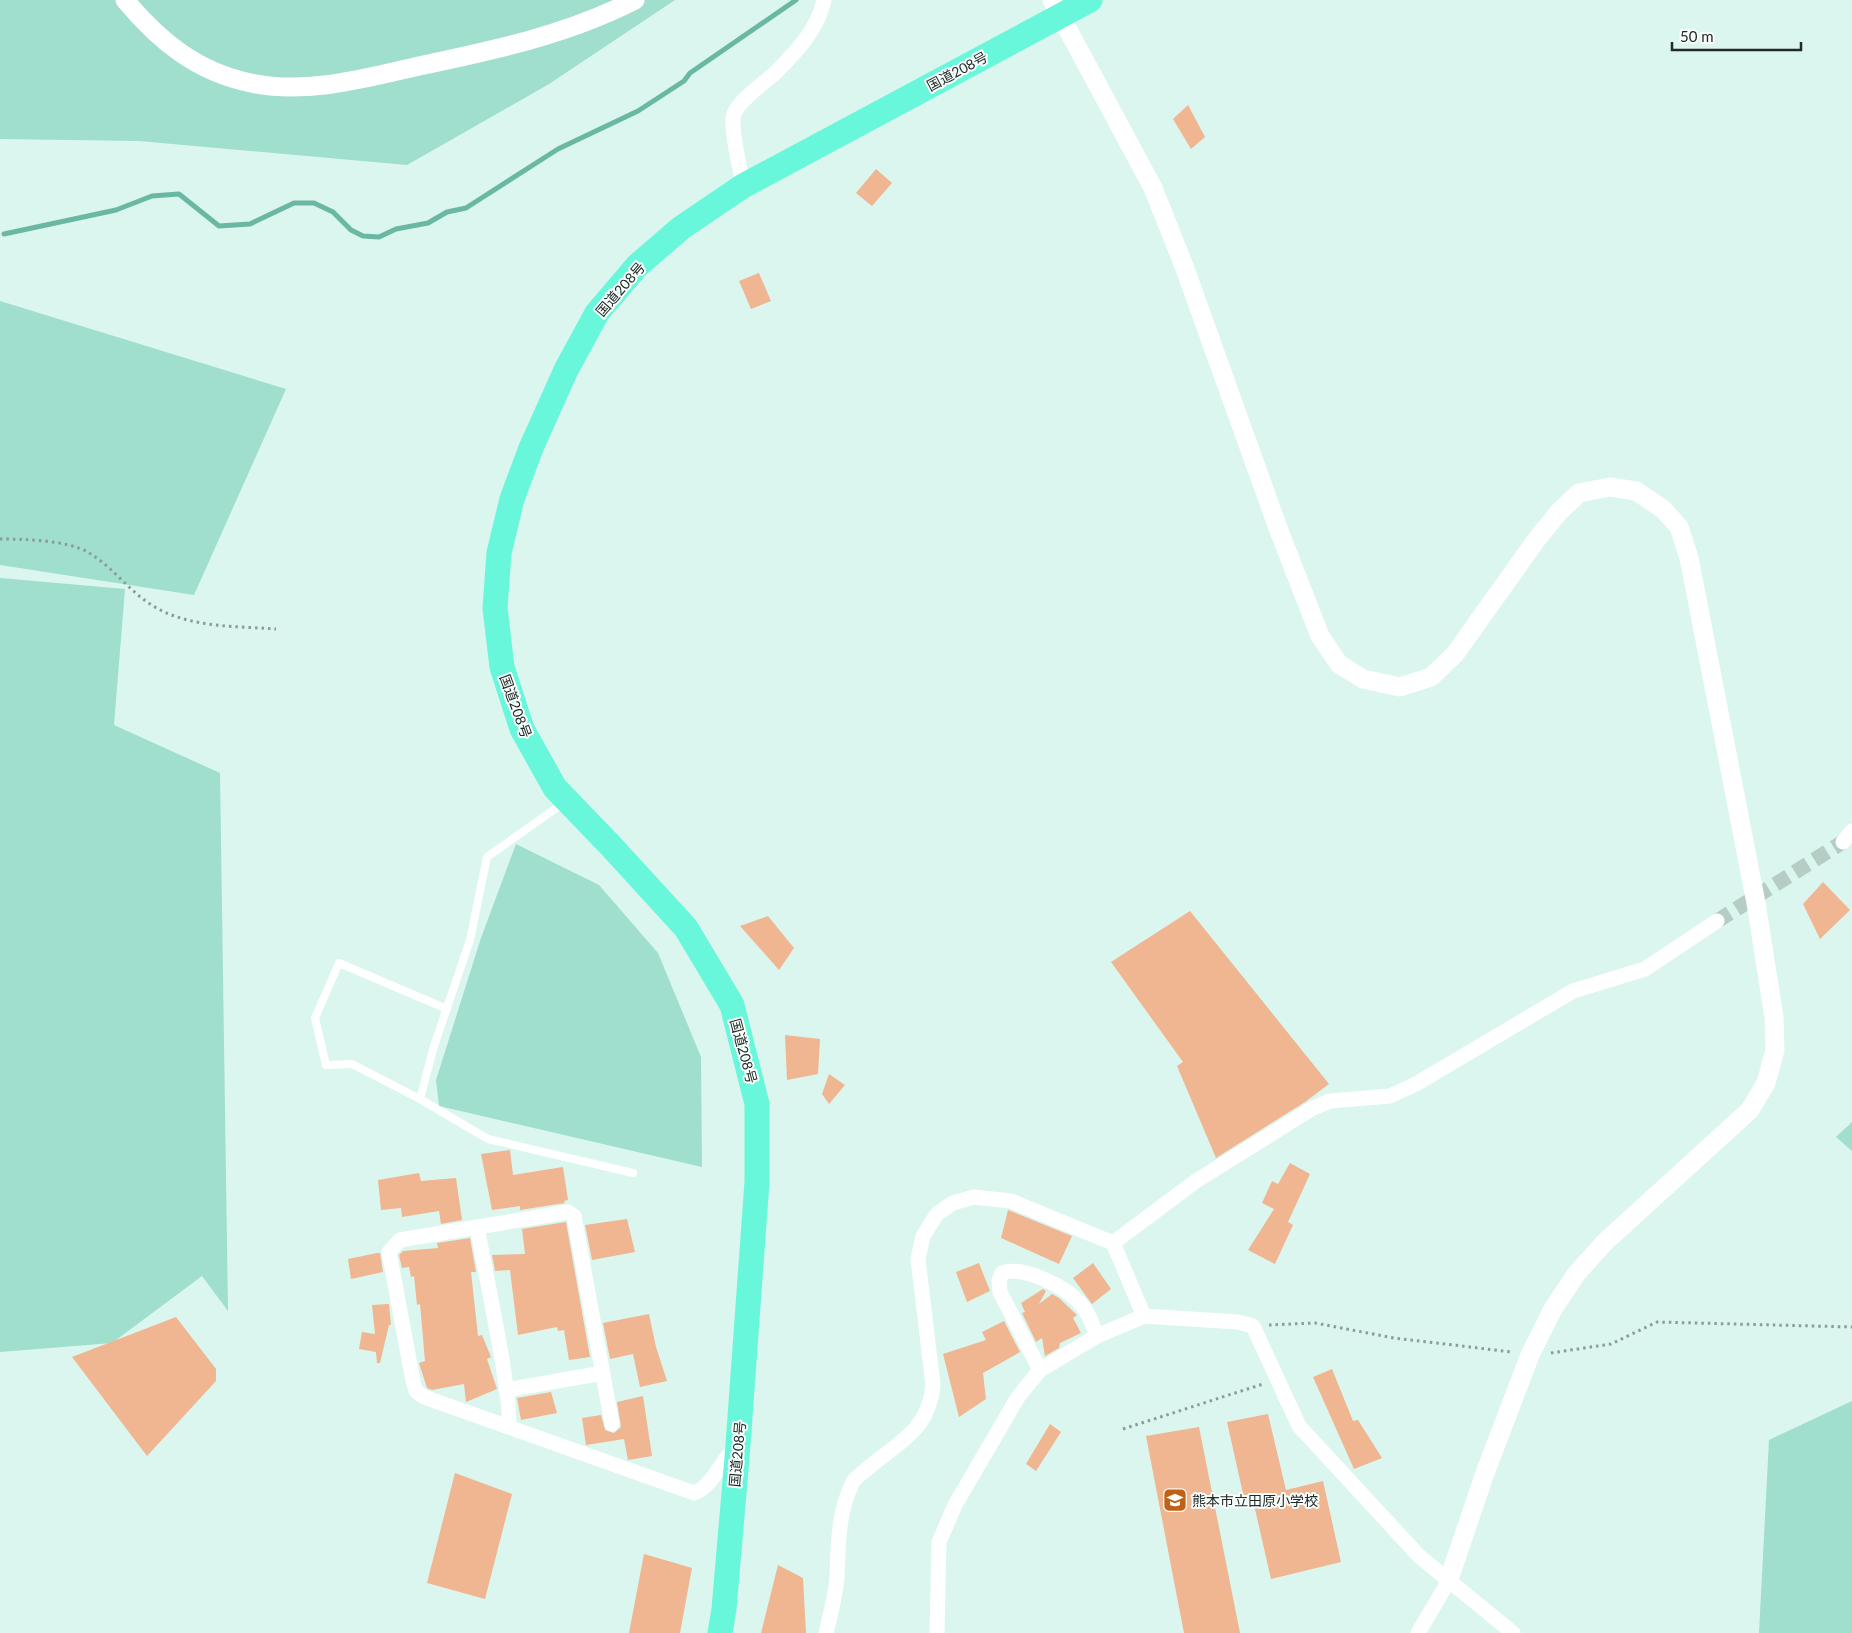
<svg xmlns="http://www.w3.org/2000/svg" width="1852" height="1633" viewBox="0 0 1852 1633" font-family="Lato,'Noto Sans JP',sans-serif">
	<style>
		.green { fill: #a0decd }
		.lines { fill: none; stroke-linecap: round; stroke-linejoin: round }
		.stream { stroke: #6ab8a4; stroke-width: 5 }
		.building { fill: #f0b591 }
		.minor-tunnel { stroke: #b6cdc6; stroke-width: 15; stroke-dasharray: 15 8; stroke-linecap: butt }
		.path { stroke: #899d97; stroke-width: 3; stroke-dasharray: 2.5 4; stroke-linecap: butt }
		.service { stroke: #fff; stroke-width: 8 }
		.minor { stroke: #fff; stroke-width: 15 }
		.tertiary { stroke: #fff; stroke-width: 19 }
		.trunk { stroke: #68f7da; stroke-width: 25 }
		.labels { text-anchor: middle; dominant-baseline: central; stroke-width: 4; stroke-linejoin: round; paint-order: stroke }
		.street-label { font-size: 14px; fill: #202a27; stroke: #f9fefc }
		.poi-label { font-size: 14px; fill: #202a27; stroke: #f9fefc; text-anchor: start }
	</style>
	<rect width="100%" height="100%" fill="#dbf6ee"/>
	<g class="green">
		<polygon points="0,0 675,0 549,84 407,165 139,141 0,139"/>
		<polygon points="0,301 286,389 194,595 0,565"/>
		<polygon points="0,578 125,589 114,725 220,773 228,1311 202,1276 112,1343 0,1352"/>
		<polygon points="516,844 599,885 658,953 701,1057 702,1167 439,1106 436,1080 481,938"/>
		<polygon points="1852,1122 1852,1151 1836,1137"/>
		<polygon points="1852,1401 1852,1633 1759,1633 1769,1440"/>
	</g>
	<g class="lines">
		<polyline class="stream" points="4,234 116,210 152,196 179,194 219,226 250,224 294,203 314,203 333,212 351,230 363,236 379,237 396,229 428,223 447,212 466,208 558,149 638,111 684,81 690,73 796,0"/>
	</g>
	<g class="building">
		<polygon points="1188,105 1205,137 1191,149 1173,119"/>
		<polygon points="876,169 892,183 872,206 856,193"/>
		<polygon points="759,273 771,301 751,309 739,281"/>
		<polygon points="1823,882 1850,910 1820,939 1803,904"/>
		<polygon points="1190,911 1329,1084 1305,1102 1216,1158 1177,1066 1183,1062 1111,962"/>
		<polygon points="768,916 794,948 779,970 740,926"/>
		<polygon points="785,1035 820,1039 818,1074 787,1080"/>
		<polygon points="829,1074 845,1085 829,1104 822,1094"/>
		<polygon points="510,1150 513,1175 563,1167 568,1200 564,1201 565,1203 520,1210 520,1206 492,1210 481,1154"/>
		<polygon points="1290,1163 1310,1174 1288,1222 1293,1225 1275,1264 1248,1250 1274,1209 1262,1203 1272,1181 1278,1184"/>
		<polygon points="419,1173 421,1181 456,1178 462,1220 441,1224 439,1211 402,1217 401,1208 381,1210 378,1180"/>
		<polygon points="1008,1210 1072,1236 1059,1264 1001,1238"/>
		<polygon points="627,1219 635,1252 592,1260 585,1225"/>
		<polygon points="566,1222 590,1357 569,1360 564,1330 558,1331 557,1327 518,1335 510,1270 495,1271 492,1255 525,1254 522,1229"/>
		<polygon points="470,1238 476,1272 471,1272 478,1336 482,1335 491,1357 487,1359 497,1389 466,1402 464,1384 432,1390 427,1388 419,1363 425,1361 420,1304 417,1305 414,1276 411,1277 409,1267 402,1268 399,1255 403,1251 438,1248 437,1243"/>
		<polygon points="377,1253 380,1253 383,1272 351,1279 348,1259"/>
		<polygon points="979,1263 990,1291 967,1302 956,1272"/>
		<polygon points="1093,1263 1111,1289 1092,1304 1073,1278"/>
		<polygon points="1043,1289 1046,1291 1039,1304 1052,1294 1059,1298 1077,1315 1073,1318 1081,1333 1060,1343 1059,1348 1045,1356 1042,1338 1036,1342 1022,1313 1025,1312 1021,1303"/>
		<polygon points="389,1304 391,1325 389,1325 380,1363 377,1363 376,1352 359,1349 362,1332 375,1334 372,1305"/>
		<polygon points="649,1314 656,1347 667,1381 640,1387 633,1354 610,1359 603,1323"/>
		<polygon points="176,1317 216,1369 216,1381 147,1456 72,1357"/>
		<polygon points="1004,1321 1020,1352 983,1373 986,1399 959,1417 943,1354 986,1340 982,1332"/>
		<polygon points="1332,1369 1353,1421 1358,1420 1382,1458 1354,1469 1313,1377"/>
		<polygon points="551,1392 557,1413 521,1420 517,1398"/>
		<polygon points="643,1396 652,1456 628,1460 624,1439 586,1445 582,1418 601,1415 605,1430 614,1433 621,1427 617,1402"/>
		<polygon points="1268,1414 1286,1490 1323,1481 1341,1562 1271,1579 1252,1496 1244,1498 1227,1422"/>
		<polygon points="1050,1424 1061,1432 1036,1471 1026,1464"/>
		<polygon points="1199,1427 1240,1633 1184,1633 1146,1436"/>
		<polygon points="455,1473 512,1494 485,1599 427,1583"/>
		<polygon points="644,1554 692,1568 680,1633 629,1633"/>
		<polygon points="778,1565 803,1578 806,1633 761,1633"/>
	</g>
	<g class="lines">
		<polyline class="minor-tunnel" points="1717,921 1843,842"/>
		<g class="path">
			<path d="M0,539C23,539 69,540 89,553C112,566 128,590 150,604C186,628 235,626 276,629"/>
			<polyline points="1269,1325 1315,1323 1394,1338 1512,1352"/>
			<polyline points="1551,1353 1611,1344 1657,1322 1852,1327"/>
			<polyline points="1123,1429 1263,1384"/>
		</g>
		<g class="service">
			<polyline points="565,802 487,857 470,940 434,1046 420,1099 488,1139 633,1173"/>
			<polyline points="420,1099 352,1064 326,1065 315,1018 339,963 447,1009"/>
		</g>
		<g class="minor">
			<path d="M743,186C740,165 732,140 733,119C733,103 765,83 776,72C797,51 818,29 824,0"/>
			<polyline points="1843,842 1852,831"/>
			<path d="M477,1227C482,1255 515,1411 508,1426"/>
			<polyline points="1113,1243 1196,1181 1313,1108 1330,1101 1390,1096 1416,1084 1573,991 1645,969 1717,921"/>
			<path d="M1040,1370L1000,1292L999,1281L1002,1273C1023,1265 1065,1287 1079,1302C1088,1311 1093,1325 1097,1336"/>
			<polyline points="506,1390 603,1373"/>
			<path d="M612,1424L574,1216L568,1212L400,1240L389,1252L413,1381L416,1391L424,1397L694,1493C708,1489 719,1468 727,1457L737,1458"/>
			<path d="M826,1633C830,1615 836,1595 837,1577C838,1547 838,1512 852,1484C854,1478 863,1473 868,1468C899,1442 929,1430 933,1385L918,1259L923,1236L937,1214L953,1203L974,1197L1011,1201L1113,1243L1144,1316L1238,1322L1253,1326L1299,1426L1419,1556L1513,1633"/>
			<polyline points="937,1633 939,1542 955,1505 1018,1397 1040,1370 1097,1336 1144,1316"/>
			<polyline points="1418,1633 1448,1582"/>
		</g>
		<g class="tertiary">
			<path d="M125,0C159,41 197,72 251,83C306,95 366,78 419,66C495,50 566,35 635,0"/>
			<polyline points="1052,0 1153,188 1184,266 1278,528 1320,636 1339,664 1363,679 1400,687 1431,677 1455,654 1537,539 1559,512 1579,493 1610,487 1636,491 1663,509 1679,527 1689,558 1756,903 1774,1017 1775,1050 1766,1083 1750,1110 1605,1242 1577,1273 1553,1309 1530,1355 1485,1473 1448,1582"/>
		</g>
		<polyline class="trunk" points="720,1633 724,1609 737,1458 757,1182 757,1104 732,1005 686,928 610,845 555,788 522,729 502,667 495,608 499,553 512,499 531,448 566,370 597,313 637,266 681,228 743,186 1090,0"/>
	</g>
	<defs>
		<g id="school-square" transform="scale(1.25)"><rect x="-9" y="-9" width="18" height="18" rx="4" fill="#bf6216" stroke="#f9fefc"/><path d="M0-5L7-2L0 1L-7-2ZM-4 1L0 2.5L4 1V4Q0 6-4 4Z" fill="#fff"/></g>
	</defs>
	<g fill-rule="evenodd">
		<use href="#school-square" x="1175" y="1500"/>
	</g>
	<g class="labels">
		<g class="street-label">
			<text transform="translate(957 71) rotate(-28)">国道208号</text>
			<text transform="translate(620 289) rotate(-49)">国道208号</text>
			<text transform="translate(516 706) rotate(70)">国道208号</text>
			<text transform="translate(744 1051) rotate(75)">国道208号</text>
			<text transform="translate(737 1454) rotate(-85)">国道208号</text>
		</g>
		<g class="poi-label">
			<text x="1192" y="1500">熊本市立田原小学校</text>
		</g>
	</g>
	<path d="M1672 42v8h129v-8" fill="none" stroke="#202a27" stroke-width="2.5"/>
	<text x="1680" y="42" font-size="15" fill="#202a27" stroke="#f9fefc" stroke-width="4" paint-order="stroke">50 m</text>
</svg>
